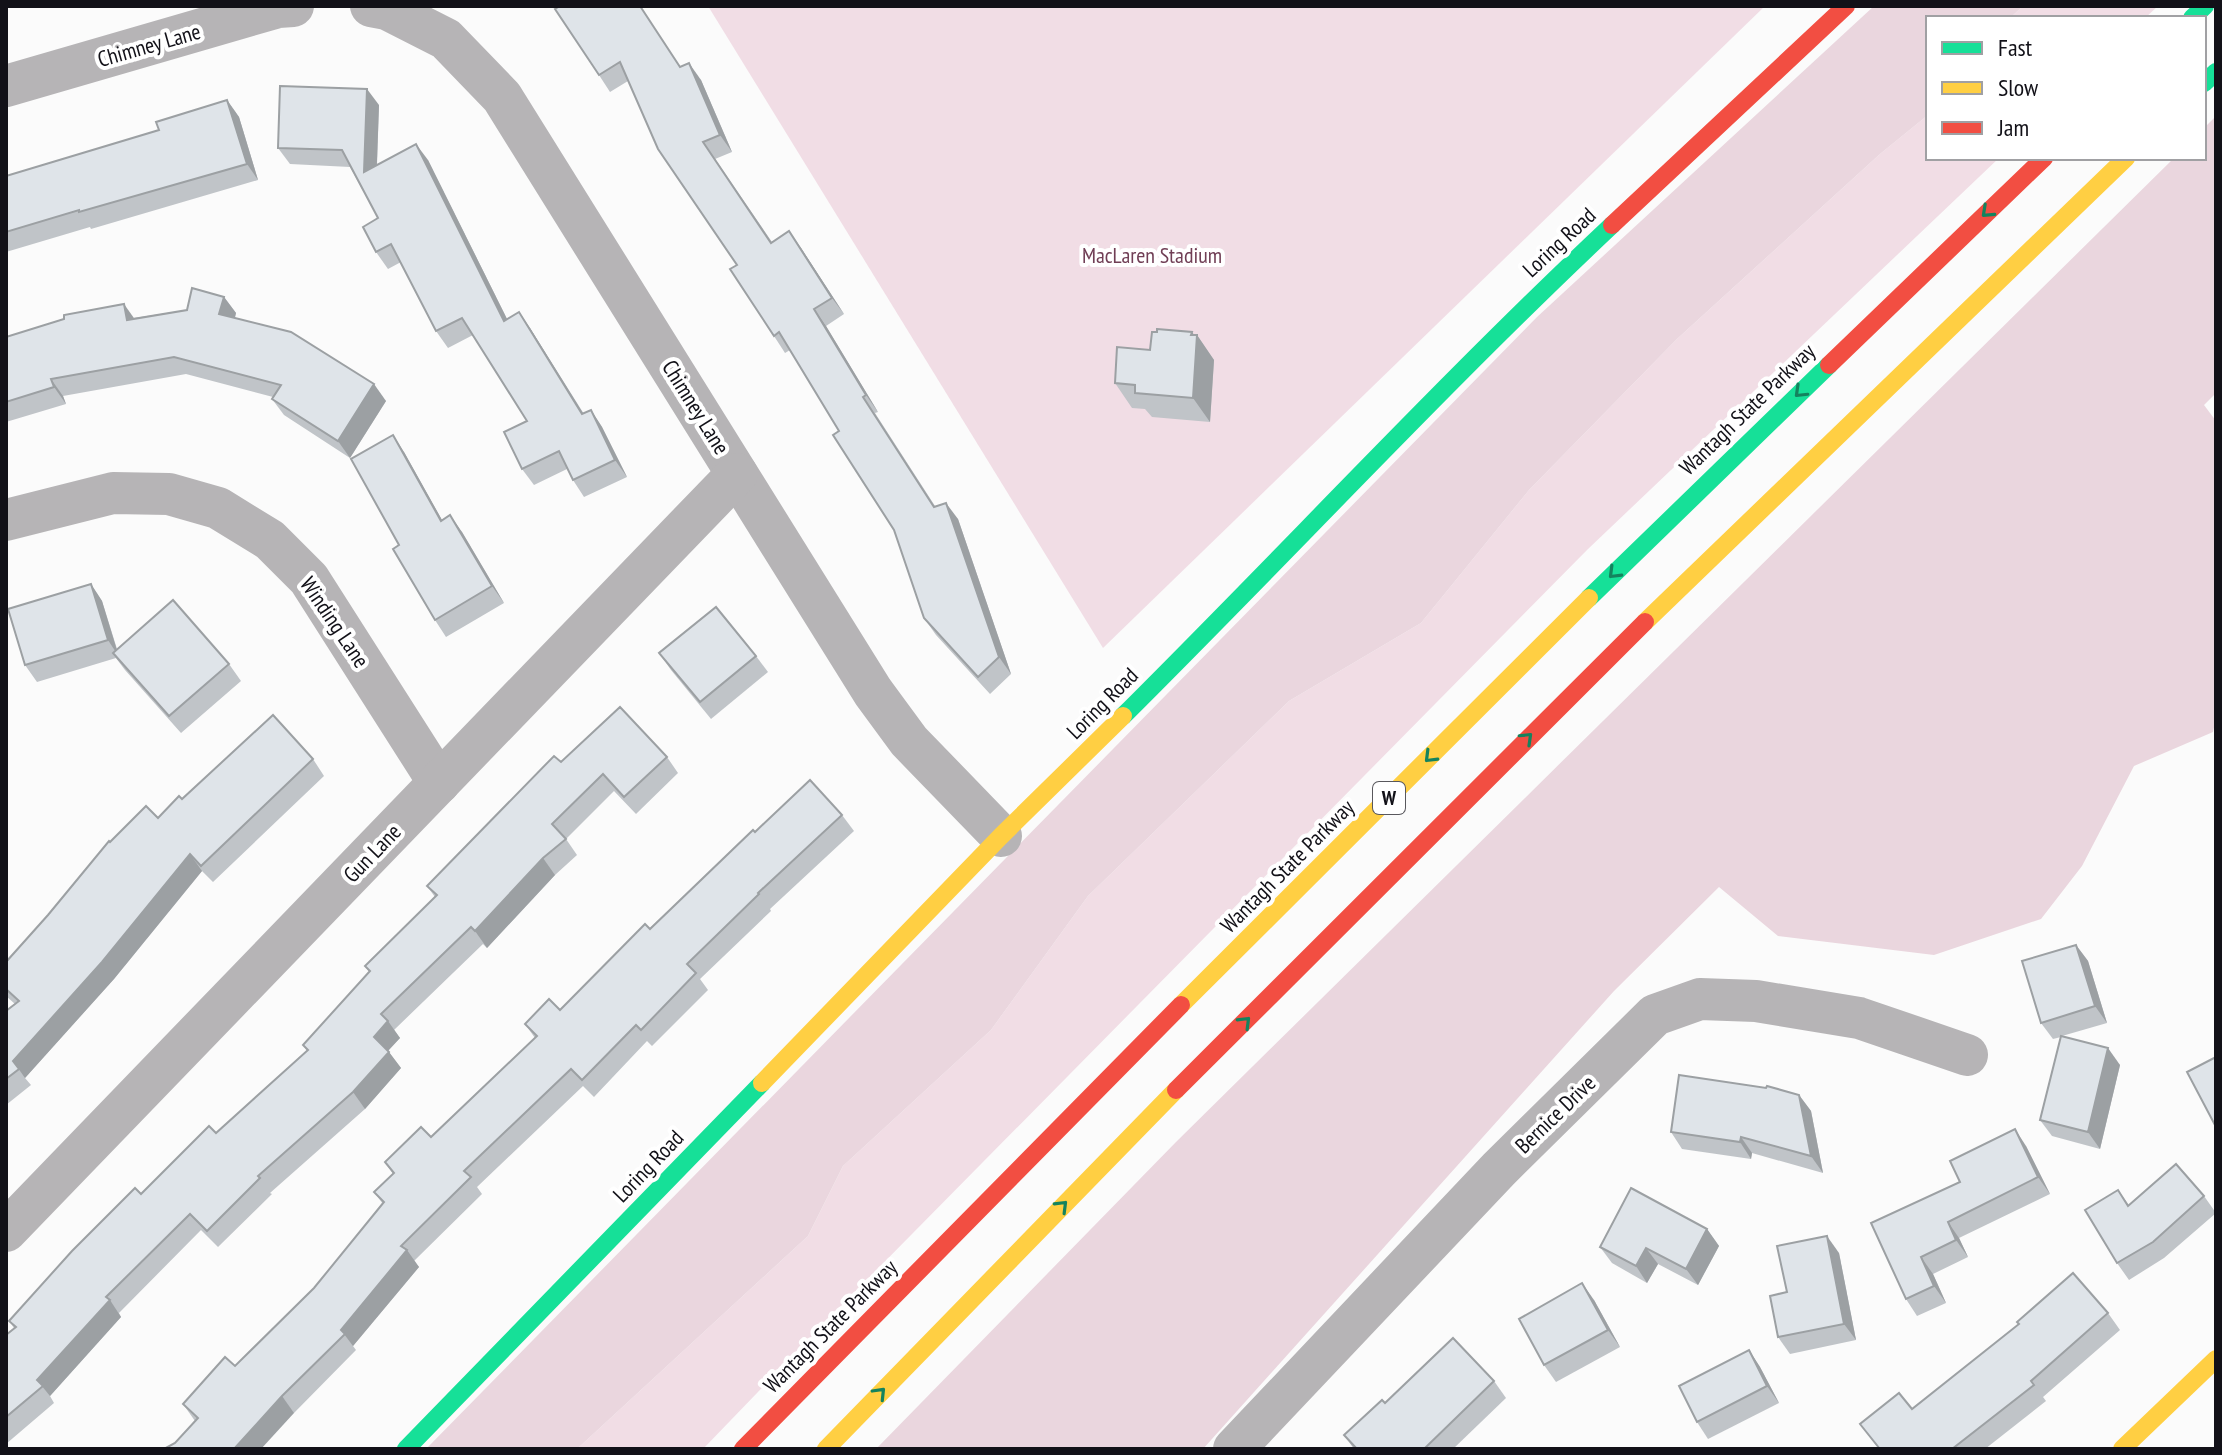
<svg xmlns="http://www.w3.org/2000/svg" width="2222" height="1455" viewBox="0 0 2222 1455" font-family="'PT Sans Narrow',sans-serif">
	<style>
		.green { fill: #f1dde5 }
		.forest { fill: #ead6de }
		.lines { fill: none; stroke-linecap: round; stroke-linejoin: round }
		.street { stroke: #b6b4b6; stroke-width: 42 }
		.fast { stroke: #16e098; stroke-width: 18 }
		.slow { stroke: #ffcf43; stroke-width: 18 }
		.jam { stroke: #f24e42; stroke-width: 18 }
		.wall { fill: #c0c4c8 }
		.shaded-wall { fill: #9ca0a3 }
		.building { fill: #dfe4e9; stroke: #9ca0a3; stroke-width: 2 }
		.oneway { stroke: #14835e }
		.labels { text-anchor: middle; dominant-baseline: central; stroke-width: 8; stroke-linejoin: round; paint-order: stroke }
		.shield { fill: #fff; stroke: #59585d; stroke-width: 2 }
		.shield-label { font-size: 20px; font-weight: bold; fill: #121118 }
		.street-label { font-size: 22px; fill: #121118; stroke: #fff }
		.park-label { font-size: 22px; fill: #703e55; stroke: #fff }
	</style>
	<rect width="100%" height="100%" fill="#fbfbfb"/>
	<g class="green">
		<polygon points="708,6 1765,6 1103,648"/>
		<polygon points="2023,6 2158,6 2145,18 2010,18"/>
		<polygon points="1928,115 1928,158 1999,158 1588,549 840,1307 703,1449 577,1449 808,1236 843,1166 991,1030 1088,896 1289,701 1421,623 1529,490 1677,339 1880,154"/>
	</g>
	<g class="forest">
		<polygon points="1874,6 2023,6 2010,18 1928,18 1928,115 1880,154 1677,339 1529,490 1421,623 1289,701 1088,896 991,1030 843,1166 808,1236 577,1449 426,1449 1537,317"/>
		<polygon points="2216,116 2216,393 2204,405 2216,421 2216,718 2213,732 2134,766 2082,866 2041,919 1934,955 1778,936 1719,887 1614,991 1203,1449 876,1449 1176,1142 2174,158 2204,158 2204,128"/>
	</g>
	<g class="lines">
		<g class="street">
			<polyline points="371,6 387,9 446,39 502,97 873,692 909,741 1001,836"/>
			<polyline points="6,86 278,7 293,6"/>
			<polyline points="6,520 113,493 169,494 218,508 270,540 309,579 439,783"/>
			<polyline points="6,1231 737,474"/>
			<polyline points="1234,1449 1499,1169 1655,1015 1700,999 1756,1001 1859,1018 1967,1055"/>
		</g>
		<g class="fast">
			<polyline points="2192,18 2205,6"/>
			<polyline points="2204,83 2216,72"/>
			<polyline points="1589,598 1829,365"/>
			<path d="M1123,716C1287,553 1444,383 1612,225"/>
			<polyline points="406,1449 762,1083"/>
		</g>
		<g class="slow">
			<polyline points="1645,622 2126,158"/>
			<polyline points="1181,1005 1589,598"/>
			<polyline points="762,1083 1001,836 1123,716"/>
			<polyline points="826,1449 1176,1090"/>
			<polyline points="2122,1449 2216,1359"/>
		</g>
		<g class="jam">
			<polyline points="1612,225 1846,6"/>
			<polyline points="1829,365 2044,158"/>
			<polyline points="1176,1090 1645,622"/>
			<polyline points="743,1449 1181,1005"/>
		</g>
	</g>
	<g class="wall">
		<polygon points="560,6 680,67 701,80 732,152 715,159 772,242 801,248 844,314 826,326 878,412 875,413 935,506 958,519 1011,674 990,694 936,635 924,618 894,530 839,431 790,350 785,353 774,336 737,265 628,81 610,92 599,75"/>
		<polygon points="227,100 239,117 258,180 91,229 90,227 6,252 6,176 159,130"/>
		<polygon points="379,105 377,165 428,160 507,319 530,328 584,414 591,410 602,427 627,477 584,497 573,480 567,469 534,485 522,469 527,421 473,335 448,348 436,331 401,262 388,269 376,252 378,218 350,167 290,164 278,148"/>
		<polygon points="224,297 236,313 235,318 386,401 350,458 284,415 272,399 273,397 186,374 63,396 66,404 6,422 6,337 187,310"/>
		<polygon points="1192,332 1194,335 1197,335 1214,360 1210,422 1152,417 1145,409 1132,408 1115,383 1150,350"/>
		<polygon points="404,452 442,520 462,532 504,603 446,637 435,620 399,545"/>
		<polygon points="91,584 102,601 117,649 229,664 241,681 181,733 125,670 116,658 37,682 25,665"/>
		<polygon points="659,653 756,656 768,672 711,719 671,670"/>
		<polygon points="667,757 678,773 636,814 614,791 566,839 577,855 555,875 487,948 483,944 394,1030 400,1038 388,1051 401,1068 365,1109 270,1193 272,1194 218,1247 201,1230 119,1313 121,1317 50,1396 54,1403 6,1444 6,1335 14,1328 9,1321 141,1194 216,1133 307,1051 303,1045 369,972 365,966 435,897 427,886 561,762"/>
		<polygon points="313,759 324,776 213,882 202,871 114,979 25,1078 31,1085 6,1105 6,1011 15,1004 6,996 6,962 48,915 110,842 158,818 182,799"/>
		<polygon points="842,815 854,831 770,909 771,911 700,979 708,990 652,1046 647,1041 594,1097 583,1086 477,1187 482,1194 414,1261 419,1267 353,1346 356,1350 294,1413 175,1443 195,1421 183,1404 235,1366 314,1288 383,1204 374,1192 393,1174 385,1162 431,1137 535,1038 525,1024 560,1010 755,832"/>
		<polygon points="2076,945 2088,961 2107,1023 2062,1036 2120,1065 2100,1149 2052,1136 2040,1120 2061,1037 2053,1039 2041,1023"/>
		<polygon points="1766,1088 1799,1095 1811,1111 1823,1173 1752,1153 1751,1159 1682,1149 1671,1132"/>
		<polygon points="2026,1146 2050,1194 1959,1238 1968,1257 1933,1274 1946,1303 1917,1316 1906,1299 1871,1223 1960,1182"/>
		<polygon points="2118,1190 2129,1205 2204,1196 2216,1213 2164,1258 2129,1280 2117,1263"/>
		<polygon points="1707,1229 1719,1246 1698,1285 1658,1264 1647,1283 1612,1263 1600,1247"/>
		<polygon points="1839,1253 1856,1340 1790,1354 1778,1337 1787,1292"/>
		<polygon points="1594,1300 1620,1347 1556,1382 1544,1365"/>
		<polygon points="2108,1313 2120,1330 2043,1397 2046,1401 1985,1449 1879,1449 1860,1424 1912,1409"/>
		<polygon points="1749,1350 1760,1367 1779,1403 1708,1439 1697,1422"/>
		<polygon points="1494,1381 1506,1398 1453,1449 1354,1449 1344,1435 1385,1403"/>
	</g>
	<g class="shaded-wall">
		<polygon points="689,63 701,80 732,152 720,135"/>
		<polygon points="367,89 379,105 376,188 364,172"/>
		<polygon points="227,100 239,117 258,180 247,164"/>
		<polygon points="416,144 428,160 516,337 504,321"/>
		<polygon points="789,231 801,248 844,314 832,298"/>
		<polygon points="224,297 236,313 231,331 219,314"/>
		<polygon points="124,304 136,321 127,320"/>
		<polygon points="814,309 826,326 878,412 866,395"/>
		<polygon points="519,312 530,328 594,431 582,414"/>
		<polygon points="1192,332 1197,339 1197,335 1214,360 1210,422 1193,398"/>
		<polygon points="51,379 63,396 66,404 54,387"/>
		<polygon points="374,384 386,401 350,458 338,441"/>
		<polygon points="591,410 602,427 627,477 615,460"/>
		<polygon points="393,435 404,452 452,538 441,521"/>
		<polygon points="946,503 958,519 1011,674 999,657"/>
		<polygon points="450,515 462,532 504,603 492,586"/>
		<polygon points="91,584 102,601 119,657 108,640"/>
		<polygon points="190,854 202,871 114,979 25,1078 13,1061"/>
		<polygon points="543,858 555,875 487,948 475,931"/>
		<polygon points="2076,945 2088,961 2107,1023 2095,1006"/>
		<polygon points="388,1021 400,1038 385,1054 374,1037"/>
		<polygon points="2108,1048 2120,1065 2100,1149 2088,1132"/>
		<polygon points="389,1052 401,1068 365,1109 353,1092"/>
		<polygon points="1799,1095 1811,1111 1823,1173 1811,1156"/>
		<polygon points="2015,1129 2026,1146 2050,1194 2038,1177"/>
		<polygon points="1741,1137 1752,1153 1751,1159 1740,1142"/>
		<polygon points="1948,1222 1959,1238 1968,1257 1956,1240"/>
		<polygon points="1707,1229 1719,1246 1698,1285 1686,1269"/>
		<polygon points="1827,1236 1839,1253 1856,1340 1844,1324"/>
		<polygon points="1646,1248 1658,1264 1647,1283 1636,1266"/>
		<polygon points="407,1250 419,1267 353,1346 341,1330"/>
		<polygon points="1921,1257 1933,1274 1946,1303 1934,1286"/>
		<polygon points="1582,1283 1594,1300 1620,1347 1608,1330"/>
		<polygon points="110,1300 121,1317 50,1396 37,1380"/>
		<polygon points="1749,1350 1760,1367 1779,1403 1767,1386"/>
		<polygon points="282,1396 294,1413 261,1449 234,1449"/>
	</g>
	<g class="building">
		<polygon points="560,6 640,6 680,67 689,63 720,135 703,142 771,243 789,231 832,298 814,309 866,395 863,397 934,507 946,503 999,657 978,677 924,618 894,530 833,435 839,431 779,332 774,336 730,269 737,265 658,149 620,62 599,75 555,9"/>
		<polygon points="280,86 367,89 364,172 416,144 504,321 519,312 582,414 591,410 615,460 573,480 559,451 522,469 504,432 527,421 462,318 436,331 391,244 376,252 363,227 378,218 342,150 278,148"/>
		<polygon points="227,100 247,164 79,212 79,210 6,232 6,176 159,130 156,122"/>
		<polygon points="192,288 224,297 219,314 291,332 374,384 338,441 272,399 281,385 174,357 51,379 54,387 6,402 6,337 64,319 64,315 124,304 127,320 187,310"/>
		<polygon points="1157,329 1192,332 1191,335 1197,335 1193,398 1135,393 1135,385 1115,383 1117,347 1150,350 1152,332 1157,332"/>
		<polygon points="393,435 441,521 450,515 492,586 435,620 393,549 399,545 351,459"/>
		<polygon points="91,584 108,640 25,665 8,609"/>
		<polygon points="173,600 229,664 169,716 113,653"/>
		<polygon points="716,607 756,656 700,702 659,653"/>
		<polygon points="620,707 667,757 624,797 603,774 552,824 566,839 543,858 475,931 471,927 381,1014 388,1021 374,1037 389,1052 353,1092 258,1176 260,1178 207,1231 190,1214 106,1297 110,1300 37,1380 43,1386 6,1417 6,1335 16,1327 9,1321 72,1251 135,1188 141,1194 209,1126 216,1133 308,1050 303,1045 370,971 365,966 437,895 427,886 554,756 561,762"/>
		<polygon points="273,715 313,759 201,866 190,854 102,962 13,1061 19,1069 6,1079 6,1011 19,1001 6,989 6,962 48,915 109,841 110,842 146,806 158,818 179,796 182,799"/>
		<polygon points="810,780 842,815 758,893 759,894 687,964 696,973 641,1030 636,1025 582,1080 571,1069 464,1171 471,1177 401,1246 407,1250 341,1330 345,1334 282,1396 234,1449 164,1449 175,1443 198,1418 183,1404 225,1357 235,1366 314,1288 384,1202 374,1192 394,1173 385,1162 421,1127 431,1137 537,1036 525,1024 549,999 560,1010 645,924 650,929 753,830 755,832"/>
		<polygon points="2076,945 2095,1006 2041,1023 2022,961"/>
		<polygon points="2061,1036 2108,1048 2088,1132 2040,1120"/>
		<polygon points="2216,1057 2216,1127 2187,1072"/>
		<polygon points="1679,1075 1766,1088 1767,1086 1799,1095 1811,1156 1741,1137 1740,1142 1671,1132"/>
		<polygon points="2015,1129 2038,1177 1948,1222 1956,1240 1921,1257 1934,1286 1906,1299 1871,1223 1960,1182 1950,1161"/>
		<polygon points="2176,1164 2204,1196 2153,1242 2117,1263 2085,1210 2118,1190 2128,1206"/>
		<polygon points="1631,1188 1707,1229 1686,1269 1646,1248 1636,1266 1600,1247"/>
		<polygon points="1827,1236 1844,1324 1778,1337 1770,1296 1787,1292 1777,1246"/>
		<polygon points="2073,1273 2108,1313 2031,1381 2034,1385 1952,1449 1880,1449 1860,1424 1899,1393 1912,1409 2019,1324 2017,1322"/>
		<polygon points="1582,1283 1608,1330 1544,1365 1519,1319"/>
		<polygon points="1453,1338 1494,1381 1426,1447 1428,1449 1357,1449 1344,1435 1382,1400 1385,1403"/>
		<polygon points="1749,1350 1767,1386 1697,1422 1679,1386"/>
	</g>
	<defs><path id="oneway-chevron" d="M-2-3.5L2.5 0L-2 3.5" fill="none" stroke-width="1.6" stroke-linecap="round" stroke-linejoin="round" transform="scale(2)"/></defs>
	<g class="oneway">
		<use href="#oneway-chevron" transform="translate(1987 212) rotate(137)"/>
		<use href="#oneway-chevron" transform="translate(1800 392) rotate(136)"/>
		<use href="#oneway-chevron" transform="translate(1614 573) rotate(135)"/>
		<use href="#oneway-chevron" transform="translate(1527 738) rotate(-44)"/>
		<use href="#oneway-chevron" transform="translate(1430 757) rotate(135)"/>
		<use href="#oneway-chevron" transform="translate(1245 1022) rotate(-45)"/>
		<use href="#oneway-chevron" transform="translate(1062 1206) rotate(-45)"/>
		<use href="#oneway-chevron" transform="translate(880 1393) rotate(-46)"/>
	</g>
	<g class="labels">
		<rect class="shield" x="1373" y="782" width="32" height="32" rx="6"/>
		<g class="shield-label">
			<text x="1389" y="798">W</text>
		</g>
		<g class="street-label">
			<text transform="translate(149 45) rotate(-16)">Chimney Lane</text>
			<text transform="translate(1559 242) rotate(-43)">Loring Road</text>
			<text transform="translate(696 407) rotate(58)">Chimney Lane</text>
			<text transform="translate(1747 409) rotate(-44)">Wantagh State Parkway</text>
			<text transform="translate(335 622) rotate(56)">Winding Lane</text>
			<text transform="translate(1102 703) rotate(-45)">Loring Road</text>
			<text transform="translate(372 853) rotate(-46)">Gun Lane</text>
			<text transform="translate(1287 866) rotate(-45)">Wantagh State Parkway</text>
			<text transform="translate(1555 1114) rotate(-44)">Bernice Drive</text>
			<text transform="translate(648 1166) rotate(-46)">Loring Road</text>
			<text transform="translate(830 1326) rotate(-45)">Wantagh State Parkway</text>
		</g>
		<g class="park-label">
			<text x="1152" y="255">MacLaren Stadium</text>
		</g>
	</g>
	<rect width="2222" height="1455" fill="none" stroke="#121118" stroke-width="16"/>
	<rect x="1926" y="16" width="280" height="144" fill="#ffffff" stroke="#a0a0a3" stroke-width="2"/>
	<rect x="1942" y="42" width="40" height="12" fill="#16e098" stroke="#a0a0a3" stroke-width="2"/>
	<text x="1998" y="56" font-size="24" fill="#121118">Fast</text>
	<rect x="1942" y="82" width="40" height="12" fill="#ffcf43" stroke="#a0a0a3" stroke-width="2"/>
	<text x="1998" y="96" font-size="24" fill="#121118">Slow</text>
	<rect x="1942" y="122" width="40" height="12" fill="#f24e42" stroke="#a0a0a3" stroke-width="2"/>
	<text x="1998" y="136" font-size="24" fill="#121118">Jam</text>
</svg>
